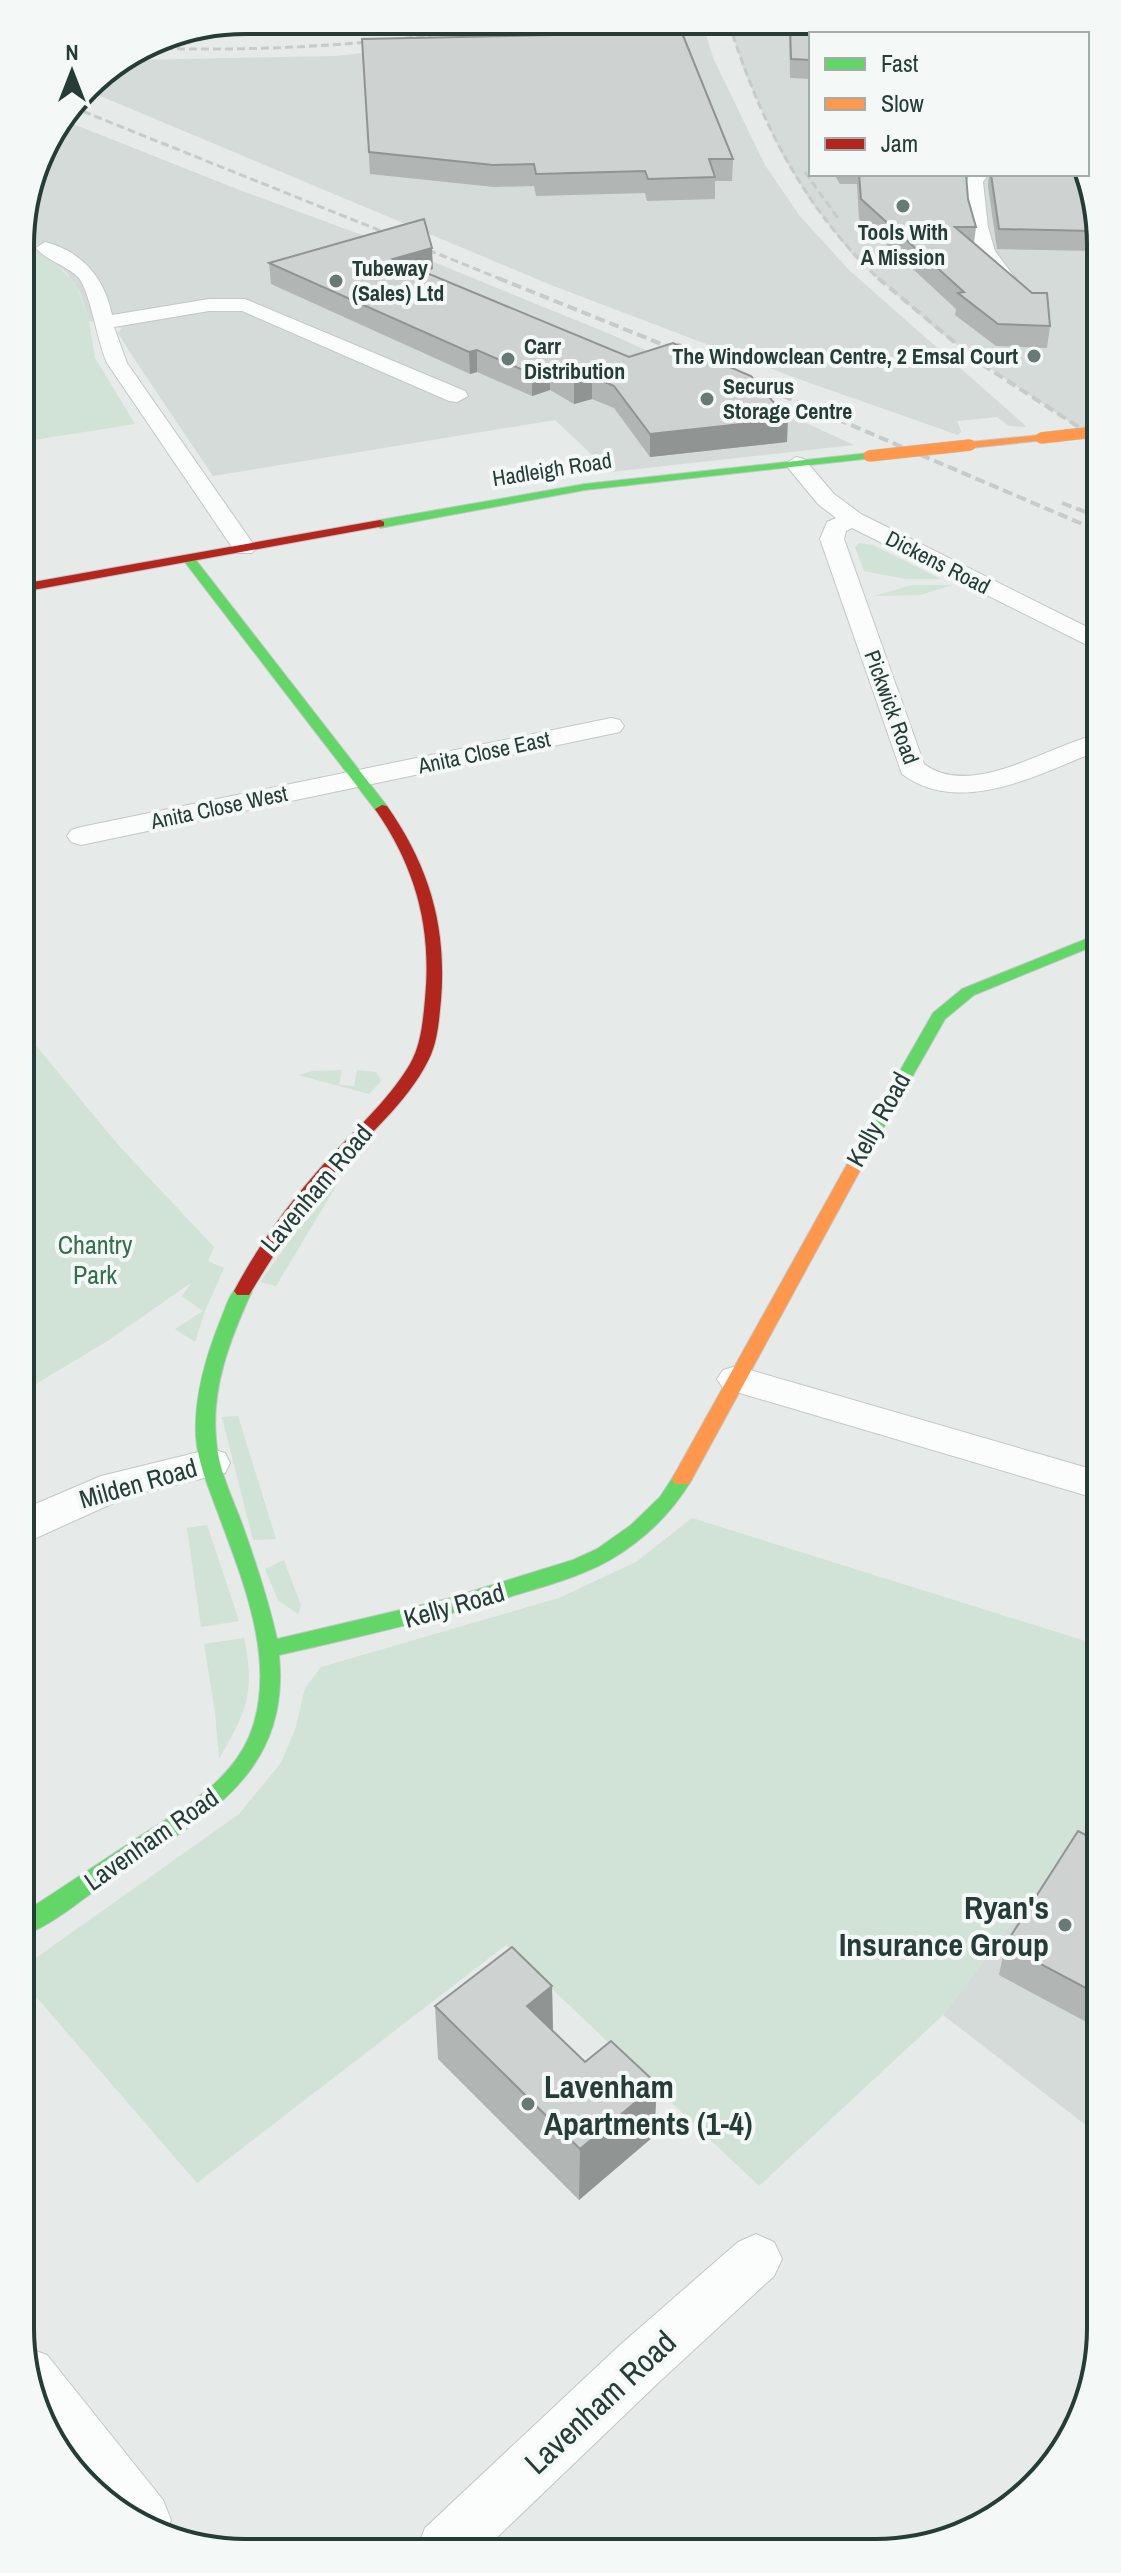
<svg xmlns="http://www.w3.org/2000/svg" width="1121" height="2573" viewBox="0 0 1121 2573" font-family="'Archivo Narrow',sans-serif">
	<style>
		.built { fill: #d4dbd8 }
		.green { fill: #d1e2d6 }
		.lines { fill: none; stroke-linecap: round; stroke-linejoin: round }
		.street-casing { stroke: #c3c7c5; stroke-width: 2 }
		.fast-casing { stroke: #c1c7c5; stroke-width: 2 }
		.slow-casing { stroke: #c1c7c5; stroke-width: 2 }
		.jam-casing { stroke: #c1c7c5; stroke-width: 2 }
		.street { fill: #fbfcfc; fill-rule: evenodd }
		.fast { fill: #63d668; fill-rule: evenodd }
		.slow { fill: #ff974d; fill-rule: evenodd }
		.jam { fill: #b3261e; fill-rule: evenodd }
		.rail-far1 { stroke: #c7cbca; stroke-width: 3; stroke-dasharray: 8 4; stroke-linecap: butt }
		.rail { stroke: #c7cbca; stroke-width: 4; stroke-dasharray: 10 5; stroke-linecap: butt }
		.slow-bridge-casing { stroke: #c1c7c5; stroke-width: 12; stroke-linecap: butt }
		.slow-bridge { stroke: #ff974d; stroke-width: 11 }
		.wall { fill: #b1b5b4 }
		.shaded-wall { fill: #909492 }
		.building { fill: #ced3d1; stroke: #909492; stroke-width: 2 }
		.poi-dot { fill: #697975; stroke: #f4f9f7; stroke-width: 3 }
		.labels { text-anchor: middle; dominant-baseline: central; stroke-width: 8; stroke-linejoin: round; paint-order: stroke }
		.far-poi-label { font-size: 22px; font-weight: bold; fill: #253c37; stroke: #f4f9f7; text-anchor: start }
		.far-street-label { font-size: 22px; fill: #253c37; stroke: #f4f9f7 }
		.street-label { font-size: 26px; fill: #253c37; stroke: #f4f9f7 }
		.park-label { font-size: 26px; fill: #336f4e; stroke: #f4f9f7 }
		.near-poi-label { font-size: 32px; font-weight: bold; fill: #253c37; stroke: #f4f9f7; text-anchor: end }
		.near-street-label { font-size: 32px; fill: #253c37; stroke: #f4f9f7 }
		.rim { fill: none; stroke: #253c37; stroke-width: 4 }
	</style>
	<rect width="100%" height="100%" fill="#e6eae8"/>
	<g class="built">
		<polygon points="290,20 388,21 238,35"/>
		<polygon points="571,22 702,23 714,60 765,165 799,215 849,270 1027,427 1009,426 997,417 957,421 961,431 958,435 793,377 551,285 86,90 96,76 135,52 131,60 335,56 458,43"/>
		<polygon points="729,23 920,24 940,34 811,34 811,174 1086,174 1093,186 1094,433 1088,434 983,364 937,330 854,257 809,199 778,147 745,73"/>
		<polygon points="63,120 237,189 419,256 617,337 854,445 610,472 555,420 213,476 131,354 118,333 122,328 89,321 80,292 67,273 53,262 21,247 21,229 43,146"/>
		<polygon points="1099,1806 1100,2136 943,2015"/>
	</g>
	<g class="green">
		<polygon points="21,247 53,262 76,283 89,321 95,358 135,424 21,442"/>
		<polygon points="859,543 873,545 941,579 906,579 864,571 855,547"/>
		<polygon points="912,585 952,585 920,595 874,596"/>
		<polygon points="23,1030 119,1146 214,1247 208,1261 224,1268 205,1311 195,1342 175,1329 203,1311 182,1296 192,1282 109,1340 24,1391"/>
		<polygon points="342,1070 339,1085 354,1086 357,1070 376,1072 381,1081 369,1094 298,1075 313,1071"/>
		<polygon points="331,1184 336,1186 276,1286 260,1282"/>
		<polygon points="238,1416 276,1539 253,1540 222,1417"/>
		<polygon points="692,1518 1098,1645 1099,1806 943,2015 759,2186 506,1945 197,2183 26,1985 26,1965 239,1814 281,1763 296,1727 305,1688 321,1667 559,1598 636,1562"/>
		<polygon points="207,1525 239,1621 201,1627 187,1528"/>
		<polygon points="284,1560 301,1606 298,1614 278,1600 265,1569"/>
		<path d="M244,1638C256,1693 246,1712 219,1759L215,1712L204,1644Z"/>
	</g>
	<g class="lines">
		<g class="street-casing">
			<g id="street">
				<path d="M970,174H988L983,182L988,227L995,251L1022,287L1019,291H1005C980,265 970,241 967,205C966,193 964,184 970,174Z"/>
				<path d="M45,242C82,251 105,279 112,315L209,299H245L465,391L468,396L457,402L449,401L242,311H209L114,327L127,363L256,548L252,553H236L107,363C97,341 90,290 78,277C66,265 47,261 36,248Z"/>
				<path d="M796,457L804,459L834,494L861,514L1095,631V649L852,528L846,531L844,539L924,764C971,799 1046,747 1095,735V752C1037,775 959,817 902,774L820,539L827,522L836,518L818,504L785,464Z"/>
				<polygon points="611,718 620,720 624,726 620,732 81,845 71,842 67,836 71,830 81,827"/>
				<polygon points="736,1366 1098,1471 1098,1499 723,1388 717,1379 723,1370"/>
				<polygon points="211,1449 225,1453 230,1463 225,1473 129,1496 25,1543 25,1509 33,1505 101,1476"/>
				<polygon points="756,2234 774,2242 782,2259 774,2276 658,2383 487,2547 417,2548 425,2528 620,2345 738,2242"/>
				<polygon points="28,2348 47,2355 163,2500 171,2520 166,2532 96,2497 28,2387"/>
			</g>
		</g>
		<g class="fast-casing">
			<g id="fast">
				<polygon points="869,453 873,454 873,458 585,490 380,528 374,524 380,520 585,484"/>
				<polygon points="184,555 192,555 387,806 387,812 377,812 184,561"/>
				<polygon points="1096,935 1096,945 974,995 945,1019 881,1132 879,1136 867,1136 865,1132 933,1013 962,989"/>
				<path d="M243,1285L252,1291C231,1337 211,1387 216,1439C218,1468 231,1495 241,1521C255,1560 268,1599 277,1639L447,1599L573,1560L597,1549L631,1525L660,1497L675,1474H689L692,1479C672,1513 644,1540 610,1560C578,1578 541,1587 506,1598C431,1620 355,1638 279,1655C291,1776 201,1819 114,1877C88,1894 55,1924 26,1934V1911C62,1888 97,1864 133,1841C175,1813 228,1786 249,1737C279,1665 243,1581 218,1513C209,1488 198,1464 196,1437C194,1397 206,1356 221,1319C226,1308 230,1288 243,1285Z"/>
			</g>
		</g>
		<g class="slow-casing">
			<g id="slow">
				<polygon points="1041,435 1045,436 1045,440 970,448 964,445 970,442"/>
				<polygon points="873,1127 881,1132 692,1479 689,1484 675,1484 672,1479 865,1132"/>
			</g>
		</g>
		<g class="jam-casing">
			<g id="jam">
				<polygon points="380,520 384,522 384,526 22,592 22,584"/>
				<path d="M382,805L387,806C429,866 447,926 441,1000C439,1019 438,1041 429,1059C407,1104 364,1138 332,1175C299,1213 275,1253 249,1295H237L234,1291C258,1246 288,1204 322,1166C351,1133 387,1103 410,1064C421,1045 423,1021 425,999C432,928 416,868 375,809Z"/>
			</g>
		</g>
		<use href="#street" class="street"/>
		<use href="#fast" class="fast"/>
		<use href="#slow" class="slow"/>
		<use href="#jam" class="jam"/>
		<g class="rail-far1">
			<path d="M729,23C760,121 804,209 880,280"/>
			<path d="M141,48C267,52 390,45 514,22"/>
			<polyline points="72,107 503,280"/>
			<polyline points="805,172 840,221"/>
		</g>
		<g class="rail">
			<polyline points="498,278 686,354"/>
			<polyline points="878,278 977,361 1094,437"/>
			<polyline points="677,344 728,367"/>
			<polyline points="741,378 1094,529"/>
			<polyline points="1062,503 1094,515"/>
		</g>
		<g class="slow-bridge-casing">
			<g id="slow-bridge">
				<polyline points="1041,438 1094,432"/>
				<polyline points="869,456 970,445"/>
			</g>
		</g>
		<use href="#slow-bridge" class="slow-bridge"/>
	</g>
	<g class="wall">
		<polygon points="789,23 892,24 811,34 811,79 790,78"/>
		<polygon points="598,30 733,159 732,181 715,181 715,199 647,201 645,193 536,196 534,186 494,187 370,174 362,39 598,34"/>
		<polygon points="834,174 966,174 968,199 976,227 974,243 1050,326 1047,348 996,346 955,315 956,309 859,219 857,184 840,184"/>
		<polygon points="989,174 1086,174 1093,186 1093,251 997,249 988,186"/>
		<polygon points="269,263 433,269 423,271 787,442 650,457 614,408 592,399 574,404 550,390 532,396 477,372 470,374 271,284"/>
		<polygon points="1099,1842 1099,2011 1092,2025 999,1975 1005,1945"/>
		<polygon points="552,1986 553,2031 585,2062 657,2084 654,2136 579,2200 438,2059 435,2006"/>
	</g>
	<g class="shaded-wall">
		<polygon points="432,248 433,269 394,280 393,259"/>
		<polygon points="477,350 477,372 470,374 469,352"/>
		<polygon points="550,368 550,390 532,396 532,374"/>
		<polygon points="592,376 592,399 574,404 574,381"/>
		<polygon points="788,419 787,442 650,457 650,434"/>
		<polygon points="552,1986 553,2038 527,2006"/>
		<polygon points="1099,1995 1099,2011 1092,2025"/>
		<polygon points="657,2084 654,2136 579,2200 580,2149"/>
	</g>
	<g class="building">
		<polygon points="790,23 892,24 894,34 811,34 811,60 791,59"/>
		<polygon points="680,28 733,159 709,159 715,177 648,179 645,171 536,174 534,164 493,165 369,152 362,39 599,34 598,30"/>
		<polygon points="859,174 966,174 968,199 976,227 955,227 1032,293 1047,293 1050,326 998,324 958,293 964,292 861,199"/>
		<polygon points="991,174 1086,174 1093,186 1093,231 999,229"/>
		<polygon points="424,219 432,248 393,259 629,357 673,343 751,376 788,419 650,434 614,386 592,376 574,381 550,368 532,374 477,350 469,352 269,263"/>
		<polygon points="1078,1831 1099,1842 1099,1995 1005,1945"/>
		<polygon points="512,1947 552,1986 527,2006 585,2062 611,2041 657,2084 580,2149 435,2006"/>
	</g>
	<g class="poi-dot">
		<circle cx="903" cy="206" r="8"/>
		<circle cx="336" cy="281" r="8"/>
		<circle cx="1034" cy="356" r="8"/>
		<circle cx="508" cy="359" r="8"/>
		<circle cx="707" cy="399" r="8"/>
		<circle cx="1065" cy="1925" r="8"/>
		<circle cx="528" cy="2104" r="8"/>
	</g>
	<g class="labels">
		<g class="far-poi-label">
			<text x="903" y="232" text-anchor="middle">Tools With<tspan x="903" dy="25">A Mission</tspan></text>
			<text x="352" y="268">Tubeway<tspan x="352" dy="25">(Sales) Ltd</tspan></text>
			<text x="524" y="346">Carr<tspan x="524" dy="25">Distribution</tspan></text>
			<text x="1018" y="356" text-anchor="end">The Windowclean Centre, 2 Emsal Court</text>
			<text x="723" y="386">Securus<tspan x="723" dy="25">Storage Centre</tspan></text>
		</g>
		<g class="far-street-label">
			<text transform="translate(552 469) rotate(-9)">Hadleigh Road</text>
			<text transform="translate(938 562) rotate(27)">Dickens Road</text>
			<text transform="translate(892 707) rotate(70)">Pickwick Road</text>
			<text transform="translate(484 752) rotate(-12)">Anita Close East</text>
			<text transform="translate(219 807) rotate(-12)">Anita Close West</text>
		</g>
		<g class="street-label">
			<text transform="translate(878 1119) rotate(-61)">Kelly Road</text>
			<text transform="translate(316 1188) rotate(-50)">Lavenham Road</text>
			<text transform="translate(138 1483) rotate(-16)">Milden Road</text>
			<text transform="translate(454 1605) rotate(-16)">Kelly Road</text>
			<text transform="translate(151 1839) rotate(-35)">Lavenham Road</text>
		</g>
		<g class="park-label">
			<text x="95" y="1244">Chantry<tspan x="95" dy="30">Park</tspan></text>
		</g>
		<g class="near-poi-label">
			<text x="1049" y="1907">Ryan's<tspan x="1049" dy="37">Insurance Group</tspan></text>
			<text x="544" y="2086" text-anchor="start">Lavenham<tspan x="544" dy="37">Apartments (1-4)</tspan></text>
		</g>
		<g class="near-street-label">
			<text transform="translate(600 2402) rotate(-43)">Lavenham Road</text>
		</g>
	</g>
	<path d="M0 0H1121V2573H0ZM245 34H876A211 211 0 0 1 1087 245V2328A211 211 0 0 1 876 2539H245A211 211 0 0 1 34 2328V245A211 211 0 0 1 245 34Z" fill="#f4f9f7" fill-rule="evenodd"/>
	<path class="rim" d="M245 34H876A211 211 0 0 1 1087 245V2328A211 211 0 0 1 876 2539H245A211 211 0 0 1 34 2328V245A211 211 0 0 1 245 34Z"/>
	<rect x="809" y="32" width="280" height="144" fill="#f4f9f7" stroke="#a1adaa" stroke-width="2"/>
	<rect x="825" y="58" width="40" height="12" fill="#63d668" stroke="#a1adaa" stroke-width="2"/>
	<text x="881" y="72" font-size="24" fill="#253c37">Fast</text>
	<rect x="825" y="98" width="40" height="12" fill="#ff974d" stroke="#a1adaa" stroke-width="2"/>
	<text x="881" y="112" font-size="24" fill="#253c37">Slow</text>
	<rect x="825" y="138" width="40" height="12" fill="#b3261e" stroke="#a1adaa" stroke-width="2"/>
	<text x="881" y="152" font-size="24" fill="#253c37">Jam</text>
	<g transform="translate(72 72)" stroke="#f4f9f7" stroke-width="6" paint-order="stroke">
	<path d="M0-6L14 30L0 20L-14 30Z" fill="#253c37"/>
	<text y="-12" font-size="22" font-weight="bold" text-anchor="middle" fill="#253c37">N</text>
	</g>
</svg>
